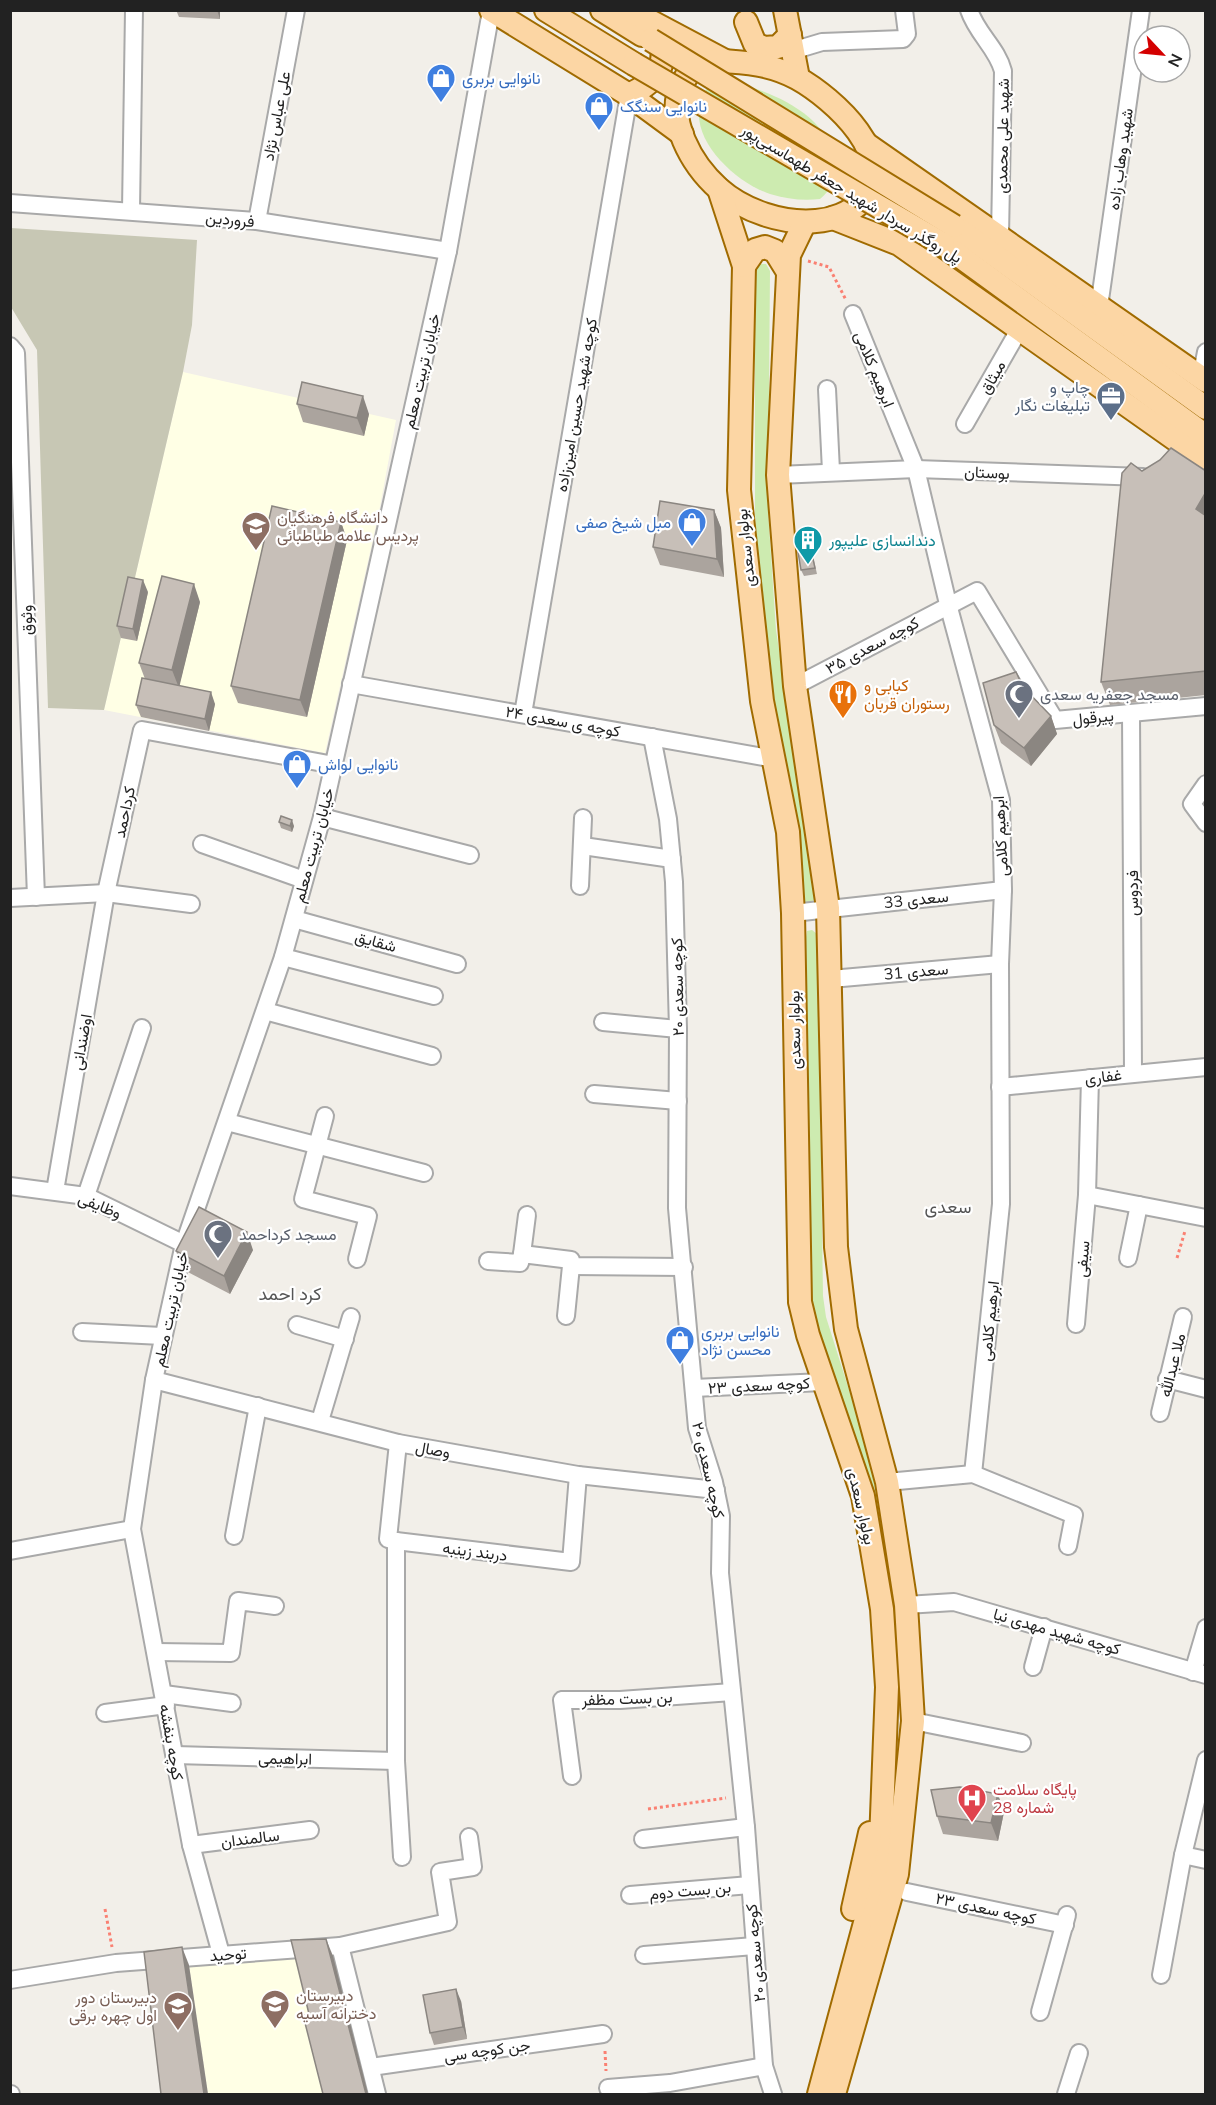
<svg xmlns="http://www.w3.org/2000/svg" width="1216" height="2105" viewBox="0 0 1216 2105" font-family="Mulish,Vazirmatn,sans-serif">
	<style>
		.education { fill: #ffffe5 }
		.construction { fill: #c7c7b4 }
		.grass { fill: #cdebb0 }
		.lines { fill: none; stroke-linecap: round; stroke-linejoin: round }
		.minor-casing { stroke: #a9a9a9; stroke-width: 20 }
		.major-casing { stroke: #a06b00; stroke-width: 26 }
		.path { stroke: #fa8072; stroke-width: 3; stroke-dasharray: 3 3; stroke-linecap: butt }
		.minor { stroke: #fff; stroke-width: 16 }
		.major { stroke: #fcd6a4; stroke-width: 22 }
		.major-bridge-casing { stroke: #a06b00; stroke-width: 26; stroke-linecap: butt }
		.major-bridge { stroke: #fcd6a4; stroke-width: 22 }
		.wall { fill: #aba49e }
		.shaded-wall { fill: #8b8681 }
		.building { fill: #c7bfb8; stroke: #8b8681; stroke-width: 1.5 }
		.labels { text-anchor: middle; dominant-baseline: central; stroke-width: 4.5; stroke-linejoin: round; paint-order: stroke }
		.shop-label { font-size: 16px; fill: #366cbe; stroke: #fff; text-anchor: start }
		.street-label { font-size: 16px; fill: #222; stroke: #fff }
		.service-label { font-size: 16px; fill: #4e5e75; stroke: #fff; text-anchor: end }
		.education-label { font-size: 16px; fill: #785e54; stroke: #fff; text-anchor: start }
		.culture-label { font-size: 16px; fill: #0d838f; stroke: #fff; text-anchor: start }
		.food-label { font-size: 16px; fill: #c56008; stroke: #fff; text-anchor: start }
		.worship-label { font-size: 16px; fill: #5b616d; stroke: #fff; text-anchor: start }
		.health-label { font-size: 16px; fill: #be3a42; stroke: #fff; text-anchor: start }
		.neighbourhood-label { font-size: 18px; fill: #555; stroke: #fff }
	</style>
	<rect width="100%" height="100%" fill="#f2efe9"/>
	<g class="education">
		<polygon points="183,372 396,420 379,512 325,753 104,710"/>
		<polygon points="297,1958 368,2094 208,2094 189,1965"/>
	</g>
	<polygon class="construction" points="11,228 197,240 192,325 183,372 104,710 48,708 37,350 11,307"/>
	<g class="grass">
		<path d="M744,85C782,96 829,119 835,162C837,178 832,189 820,199C803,201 787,199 770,194C731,181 677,128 708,87Z"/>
		<polygon points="759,264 766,264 770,271 768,511 776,630 817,898 806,905 801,892 764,637 755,514 755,276"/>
		<polygon points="812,930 817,934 818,945 823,1296 826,1317 873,1466 896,1591 890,1592 865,1470 815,1319 810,1296 806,937 807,931"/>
	</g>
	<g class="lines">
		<g class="minor-casing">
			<g id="minor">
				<path d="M969,10C977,34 997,48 1003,71L1000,236"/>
				<polyline points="792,51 822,42 903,39 907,34 904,10"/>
				<polyline points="10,203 257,221 448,251"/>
				<polyline points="131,210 134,10"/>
				<polyline points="257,221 296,10"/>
				<polyline points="1099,307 1141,10"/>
				<polyline points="853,314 916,469 948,604 1001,800 1003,890 1000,964 1001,1204 973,1474"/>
				<polyline points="10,346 16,353 36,897"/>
				<polyline points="1201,378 1206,352"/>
				<polyline points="827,389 831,471"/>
				<polyline points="965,424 1019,330"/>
				<polyline points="778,475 916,469 1143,477"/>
				<polyline points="351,684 775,759"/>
				<polyline points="795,686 977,591 1055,720 1206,706"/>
				<polyline points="1131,713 1133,1072"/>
				<polyline points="523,714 629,95"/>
				<polyline points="652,737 668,819 674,882 678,1029 677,1208 697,1428 714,1482 721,1516 720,1573 746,1827 764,2066 773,2094"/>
				<polyline points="1206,784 1192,804 1206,823"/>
				<polyline points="322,817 470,855"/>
				<polyline points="202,844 304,880"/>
				<polyline points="583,846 672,859"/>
				<polyline points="580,886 583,818"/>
				<polyline points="10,898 106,893 191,904"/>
				<polyline points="793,913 1003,890"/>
				<polyline points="294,919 457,964"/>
				<polyline points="283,957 434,996"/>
				<polyline points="831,979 1000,964"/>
				<polyline points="265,1011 432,1056"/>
				<polyline points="603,1022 678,1029"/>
				<polyline points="1000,1087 1206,1067"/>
				<polyline points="594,1094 678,1101"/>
				<polyline points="325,1116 303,1199 368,1216 357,1259"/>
				<polyline points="227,1122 424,1173"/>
				<polyline points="10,1186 86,1196 184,1244"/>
				<polyline points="55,1191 106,893 142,730 334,765"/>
				<polyline points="1087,1195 1206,1218"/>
				<polyline points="86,1196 142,1028"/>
				<polyline points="522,1254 527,1215"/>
				<polyline points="1128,1258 1139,1205"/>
				<polyline points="488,1261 520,1263 522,1254 571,1260 571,1266 684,1267"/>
				<polyline points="566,1316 571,1266"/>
				<polyline points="1076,1324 1087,1195 1090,1078"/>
				<polyline points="297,1325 345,1339"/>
				<polyline points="82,1332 162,1336"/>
				<polyline points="1167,1379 1206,1389"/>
				<polyline points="154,1380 398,1443 578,1475 716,1490"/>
				<polyline points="694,1388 823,1382"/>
				<polyline points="1160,1413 1183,1317"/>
				<polyline points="320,1421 351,1317"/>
				<polyline points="398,1443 388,1539 396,1541 571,1562 578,1475"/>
				<polyline points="887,1482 973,1474 1074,1515 1068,1546"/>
				<polyline points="234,1536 258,1406"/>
				<polyline points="10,1551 132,1529"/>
				<polyline points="906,1605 954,1602 1206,1675"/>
				<polyline points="156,1652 231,1653 238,1601 275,1606"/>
				<polyline points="1033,1667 1044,1627"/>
				<polyline points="1193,1672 1206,1628"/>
				<polyline points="164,1694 232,1703"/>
				<polyline points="105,1713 166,1705"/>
				<polyline points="913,1721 1022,1743"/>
				<polyline points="175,1755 396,1761 396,1541"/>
				<polyline points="396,1761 402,1857"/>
				<polyline points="572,1776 562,1700 620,1700 732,1692"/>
				<polyline points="643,1839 746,1827"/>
				<polyline points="191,1845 310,1830"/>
				<polyline points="1183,1855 1206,1860"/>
				<polyline points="907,1892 1065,1925"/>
				<polyline points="630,1895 750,1885"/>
				<polyline points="340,1946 377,2094"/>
				<polyline points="221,1954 191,1845 132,1529 154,1380 184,1244 283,957 322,817 448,251 491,11"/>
				<polyline points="644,1955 754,1946"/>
				<polyline points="1161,1975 1183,1855 1206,1760"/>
				<polyline points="10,1980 116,1963 340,1946 448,1922 440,1872 473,1867 469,1837"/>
				<polyline points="1040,2012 1067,1915"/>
				<polyline points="371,2067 603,2034"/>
				<polyline points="608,2088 670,2083 764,2066"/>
				<polyline points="10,2094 11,2094"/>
				<polyline points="1066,2094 1079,2053"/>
			</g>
		</g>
		<g class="major-casing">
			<g id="major">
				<polyline points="491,10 629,95 682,134"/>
				<polyline points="546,10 634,64"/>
				<polyline points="602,10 642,35"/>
				<polyline points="629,10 725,61"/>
				<polyline points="785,10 798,78"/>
				<polyline points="746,22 755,44 764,48 778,47 790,35"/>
				<path d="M717,61C746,62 771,64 797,78C833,98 902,159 861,202C850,213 832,220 816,221C783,224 744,211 719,189C692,165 665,119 682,84C686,77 691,67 699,64C704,62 712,62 717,61Z"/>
				<path d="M629,95C660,80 668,64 660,30"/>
				<polyline points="866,144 1206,381"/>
				<polyline points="719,189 744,266 739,490 762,701 788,832 793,913 800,1302 808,1335 863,1496 882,1609 887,1687 880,1867 819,2094"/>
				<polyline points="833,218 899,244 1206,461"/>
				<polyline points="805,222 789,255 778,475 795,686 828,908 836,1247 846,1329 887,1482 906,1605 913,1721 897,1874 834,2094"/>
				<polyline points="954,226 1206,408"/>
				<polyline points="943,244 1206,436"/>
				<polyline points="744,266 755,250 765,247 775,251 788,272"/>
				<polyline points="853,1909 870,1833"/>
			</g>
		</g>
		<g class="path">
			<polyline points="808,261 829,267 846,300"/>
			<polyline points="1177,1258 1185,1231"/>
			<polyline points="648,1809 726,1798"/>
			<polyline points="105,1909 112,1947"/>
			<polyline points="605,2051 606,2071"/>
		</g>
		<use href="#minor" class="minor"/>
		<use href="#major" class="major"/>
		<g class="major-bridge-casing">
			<g id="major-bridge">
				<polyline points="651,40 954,226"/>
				<polyline points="634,64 943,244"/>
			</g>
		</g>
		<use href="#major-bridge" class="major-bridge"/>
	</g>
	<g class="wall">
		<polygon points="176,10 220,10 220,19 179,17"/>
		<polygon points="297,404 369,414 364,436 303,422"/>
		<polygon points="1206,471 1206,695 1110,705 1101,682"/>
		<polygon points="714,510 721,528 724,577 660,565 653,547"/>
		<polygon points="341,522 347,540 307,717 238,703 231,686"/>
		<polygon points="813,556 817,574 804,576 801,570"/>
		<polygon points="148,592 137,641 121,638 117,626"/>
		<polygon points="200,602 179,686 215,704 209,731 141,717 136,705 145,679 139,663"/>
		<polygon points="1023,687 1051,716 1057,734 1031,766 1001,743 994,725"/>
		<polygon points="279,822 294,826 292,832 281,828"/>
		<polygon points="253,1250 230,1294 182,1269 176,1251"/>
		<polygon points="1004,1812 998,1841 943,1834 937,1816"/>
		<polygon points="461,2001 467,2039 434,2045 430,2033"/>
	</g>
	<g class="shaded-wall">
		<polygon points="217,10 220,10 220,19"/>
		<polygon points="363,396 369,414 364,436 357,418"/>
		<polygon points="1206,492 1206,531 1196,509"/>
		<polygon points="714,510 721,528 724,577 717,559"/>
		<polygon points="341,522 347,540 307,717 300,700"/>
		<polygon points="143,580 148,592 137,641 133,629"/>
		<polygon points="194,584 200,602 179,688 172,670"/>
		<polygon points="211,692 215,704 209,731 205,719"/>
		<polygon points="1051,716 1057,734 1031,766 1024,748"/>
		<polygon points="292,820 294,826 292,832 290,826"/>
		<polygon points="247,1232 253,1250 230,1294 224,1276"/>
		<polygon points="998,1794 1004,1812 998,1841 991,1823"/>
		<polygon points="326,1939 333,1956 368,2094 366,2094"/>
		<polygon points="182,1947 189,1965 208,2094 204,2094"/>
		<polygon points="456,1989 461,2001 467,2039 463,2027"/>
	</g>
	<g class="building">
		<polygon points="302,382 363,396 357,418 297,404"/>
		<polygon points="1171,448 1206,471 1206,492 1196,509 1206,516 1206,671 1101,682 1122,473 1131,463 1142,471 1160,460"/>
		<polygon points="660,501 714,510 717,559 653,547"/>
		<polygon points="272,506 341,522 300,700 231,686"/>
		<polygon points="811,550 815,568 801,570 798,552"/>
		<polygon points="162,576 194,584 172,670 139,663"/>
		<polygon points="128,577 143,580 133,629 117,626"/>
		<polygon points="1016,672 1023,687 1051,716 1024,748 994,725 983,683"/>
		<polygon points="142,678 211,692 205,719 136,705"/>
		<polygon points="281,816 292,820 290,826 279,822"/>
		<polygon points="199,1207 247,1232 224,1276 176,1251"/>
		<polygon points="960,1787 998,1794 991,1823 937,1816 931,1790"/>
		<polygon points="326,1939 366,2094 323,2094 303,2015 309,2014 291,1940"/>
		<polygon points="182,1947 204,2094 161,2094 144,1952"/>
		<polygon points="456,1989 463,2027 430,2033 423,1995"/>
	</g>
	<defs>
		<g id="shop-pin" transform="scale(1.5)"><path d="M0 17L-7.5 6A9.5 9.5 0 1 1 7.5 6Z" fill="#3f7fe0" stroke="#fff"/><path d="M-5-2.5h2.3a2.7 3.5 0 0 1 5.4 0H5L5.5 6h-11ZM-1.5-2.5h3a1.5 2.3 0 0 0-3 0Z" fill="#fff"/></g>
		<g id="office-pin" transform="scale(1.5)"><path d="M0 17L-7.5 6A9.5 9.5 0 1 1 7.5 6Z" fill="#5c6f8a" stroke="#fff"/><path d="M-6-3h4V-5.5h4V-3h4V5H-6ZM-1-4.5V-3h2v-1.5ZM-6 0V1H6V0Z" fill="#fff"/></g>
		<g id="university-pin" transform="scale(1.5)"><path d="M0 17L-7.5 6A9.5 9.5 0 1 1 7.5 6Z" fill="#8d6e63" stroke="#fff"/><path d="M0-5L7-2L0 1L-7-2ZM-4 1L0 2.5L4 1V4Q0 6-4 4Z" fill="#fff"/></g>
		<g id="building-pin" transform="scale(1.5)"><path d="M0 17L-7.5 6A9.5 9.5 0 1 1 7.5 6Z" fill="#0f9aa8" stroke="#fff"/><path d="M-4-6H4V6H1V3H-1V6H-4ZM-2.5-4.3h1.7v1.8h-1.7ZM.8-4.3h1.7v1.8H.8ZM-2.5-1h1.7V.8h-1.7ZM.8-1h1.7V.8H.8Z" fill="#fff"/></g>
		<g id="restaurant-pin" transform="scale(1.5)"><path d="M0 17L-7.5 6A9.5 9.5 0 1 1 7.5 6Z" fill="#e8710a" stroke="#fff"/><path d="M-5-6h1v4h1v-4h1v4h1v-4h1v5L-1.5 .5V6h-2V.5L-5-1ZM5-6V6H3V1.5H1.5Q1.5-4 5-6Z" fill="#fff"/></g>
		<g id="mosque-pin" transform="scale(1.5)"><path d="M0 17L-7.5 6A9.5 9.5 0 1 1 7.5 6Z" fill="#6b7280" stroke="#fff"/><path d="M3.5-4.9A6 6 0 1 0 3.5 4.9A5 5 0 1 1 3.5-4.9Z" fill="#fff"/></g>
		<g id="hospital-pin" transform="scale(1.5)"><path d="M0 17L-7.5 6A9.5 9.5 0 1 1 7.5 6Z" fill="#e0444e" stroke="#fff"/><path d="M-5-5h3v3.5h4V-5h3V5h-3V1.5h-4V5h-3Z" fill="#fff"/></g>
		<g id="school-pin" transform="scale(1.5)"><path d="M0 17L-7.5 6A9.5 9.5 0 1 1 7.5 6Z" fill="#8d6e63" stroke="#fff"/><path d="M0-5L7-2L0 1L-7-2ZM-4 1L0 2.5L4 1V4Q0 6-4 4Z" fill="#fff"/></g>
	</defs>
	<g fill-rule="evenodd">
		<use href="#shop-pin" x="441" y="78"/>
		<use href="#shop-pin" x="599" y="106"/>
		<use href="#office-pin" x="1111" y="396"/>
		<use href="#shop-pin" x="692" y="522"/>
		<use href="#university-pin" x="256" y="526"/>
		<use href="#building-pin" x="808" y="540"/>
		<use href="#restaurant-pin" x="843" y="694"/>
		<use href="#mosque-pin" x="1019" y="694"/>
		<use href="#shop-pin" x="297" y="764"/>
		<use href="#mosque-pin" x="218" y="1234"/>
		<use href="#shop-pin" x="680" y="1340"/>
		<use href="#hospital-pin" x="972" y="1798"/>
		<use href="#school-pin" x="275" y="2004"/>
		<use href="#school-pin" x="178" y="2006"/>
	</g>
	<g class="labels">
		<g class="shop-label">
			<text x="462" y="78">نانوایی بربری</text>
			<text x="620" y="106">نانوایی سنگک</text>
			<text x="671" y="522" text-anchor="end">مبل شیخ صفی</text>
			<text x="318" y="764">نانوایی لواش</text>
			<text x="701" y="1331">نانوایی بربری<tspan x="701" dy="18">محسن نژاد</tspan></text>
		</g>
		<g class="street-label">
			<text transform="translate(276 116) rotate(-79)">علی عباس نژاد</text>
			<text transform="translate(1002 136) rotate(-89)">شهید علی محمدی</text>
			<text transform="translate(1120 159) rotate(-82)">شهید وهاب زاده</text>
			<text transform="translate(852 193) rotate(31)">پل روگذر سردار شهید جعفر طهماسبی‌پور</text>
			<text transform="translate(230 219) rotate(5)">فروردین</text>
			<text transform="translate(875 369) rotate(68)">ابرهیم کلامی</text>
			<text transform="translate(421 371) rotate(-77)">خیابان تربیت معلم</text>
			<text transform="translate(992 377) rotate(-60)">میثاق</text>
			<text transform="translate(576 405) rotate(-80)">کوچه شهید حسین امین‌زاده</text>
			<text transform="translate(987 472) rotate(2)">بوستان</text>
			<text transform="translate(745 548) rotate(-96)">بولوار سعدی</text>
			<text transform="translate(26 620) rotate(-92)">وثوق</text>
			<text transform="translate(872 645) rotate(-28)">کوچه سعدی ۳۵</text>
			<text transform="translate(1093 717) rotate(-6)">پیرقول</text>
			<text transform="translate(563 721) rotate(10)">کوچه ی سعدی ۲۴</text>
			<text transform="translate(124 812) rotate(-78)">کرداحمد</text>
			<text transform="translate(1000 836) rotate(-93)">ابرهیم کلامی</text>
			<text transform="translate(313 845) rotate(-75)">خیابان تربیت معلم</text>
			<text transform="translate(1132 893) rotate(-90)">فردوس</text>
			<text transform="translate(916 899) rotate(-6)">سعدی 33</text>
			<text transform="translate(376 941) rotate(15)">شقایق</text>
			<text transform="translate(916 971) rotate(-5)">سعدی 31</text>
			<text transform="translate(677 987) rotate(-91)">کوچه سعدی ۲۰</text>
			<text transform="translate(794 1030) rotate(-91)">بولوار سعدی</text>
			<text transform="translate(81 1042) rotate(-80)">اوضندانی</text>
			<text transform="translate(1103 1076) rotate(-7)">غفاری</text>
			<text transform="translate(100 1205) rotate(22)">وظایفی</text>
			<text transform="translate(1082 1259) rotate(-85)">سیفی</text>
			<text transform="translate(170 1309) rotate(-78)">خیابان تربیت معلم</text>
			<text transform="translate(989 1321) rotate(-84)">ابرهیم کلامی</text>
			<text transform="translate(1172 1365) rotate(-76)">ملا عبدالله</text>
			<text transform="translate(759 1385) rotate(-3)">کوچه سعدی ۲۳</text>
			<text transform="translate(433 1449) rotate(10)">وصال</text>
			<text transform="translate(709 1470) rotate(77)">کوچه سعدی ۲۰</text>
			<text transform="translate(862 1506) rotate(77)">بولوار سعدی</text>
			<text transform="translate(475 1551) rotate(7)">دربند زینبه</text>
			<text transform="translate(1057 1631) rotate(16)">کوچه شهید مهدی نیا</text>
			<text transform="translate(627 1698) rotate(-2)">بن بست مظفر</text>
			<text transform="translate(172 1742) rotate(80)">کوچه بنفشه</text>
			<text transform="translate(285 1758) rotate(1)">ابراهیمی</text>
			<text transform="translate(250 1838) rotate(-7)">سالمندان</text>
			<text transform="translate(690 1890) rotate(-5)">بن بست دوم</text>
			<text transform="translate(986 1908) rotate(12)">کوچه سعدی ۲۳</text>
			<text transform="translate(755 1953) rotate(-95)">کوچه سعدی ۲۰</text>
			<text transform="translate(228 1954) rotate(-4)">توحید</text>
			<text transform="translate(487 2050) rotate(-8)">جن کوچه سی</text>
		</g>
		<g class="service-label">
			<text x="1090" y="387">چاپ و<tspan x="1090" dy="18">تبلیغات نگار</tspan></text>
		</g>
		<g class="education-label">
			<text x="277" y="517">دانشگاه فرهنگیان<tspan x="277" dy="18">پردیس علامه طباطبائی</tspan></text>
			<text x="296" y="1995">دبیرستان<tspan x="296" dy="18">دخترانه آسیه</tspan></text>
			<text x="157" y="1997" text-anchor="end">دبیرستان دور<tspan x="157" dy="18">اول چهره برقی</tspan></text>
		</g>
		<g class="culture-label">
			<text x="829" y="540">دندانسازی علیپور</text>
		</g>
		<g class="food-label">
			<text x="864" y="685">کبابی و<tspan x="864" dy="18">رستوران قربان</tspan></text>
		</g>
		<g class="worship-label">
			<text x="1040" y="694">مسجد جعفریه سعدی</text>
			<text x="239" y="1234">مسجد کرداحمد</text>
		</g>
		<g class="health-label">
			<text x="993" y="1789">پایگاه سلامت<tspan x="993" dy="18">شماره 28</tspan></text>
		</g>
		<g class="neighbourhood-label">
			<text x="948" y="1206">سعدی</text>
			<text x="290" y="1293">کرد احمد</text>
		</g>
	</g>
	<rect width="1216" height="2105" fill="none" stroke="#222222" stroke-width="24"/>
	<g transform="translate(1162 54) rotate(116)"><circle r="28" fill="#ffffff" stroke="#a7a7a7" stroke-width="1.5"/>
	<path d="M0-4.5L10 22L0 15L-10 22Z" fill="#d40000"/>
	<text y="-9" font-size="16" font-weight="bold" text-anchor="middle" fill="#222222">N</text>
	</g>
</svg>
